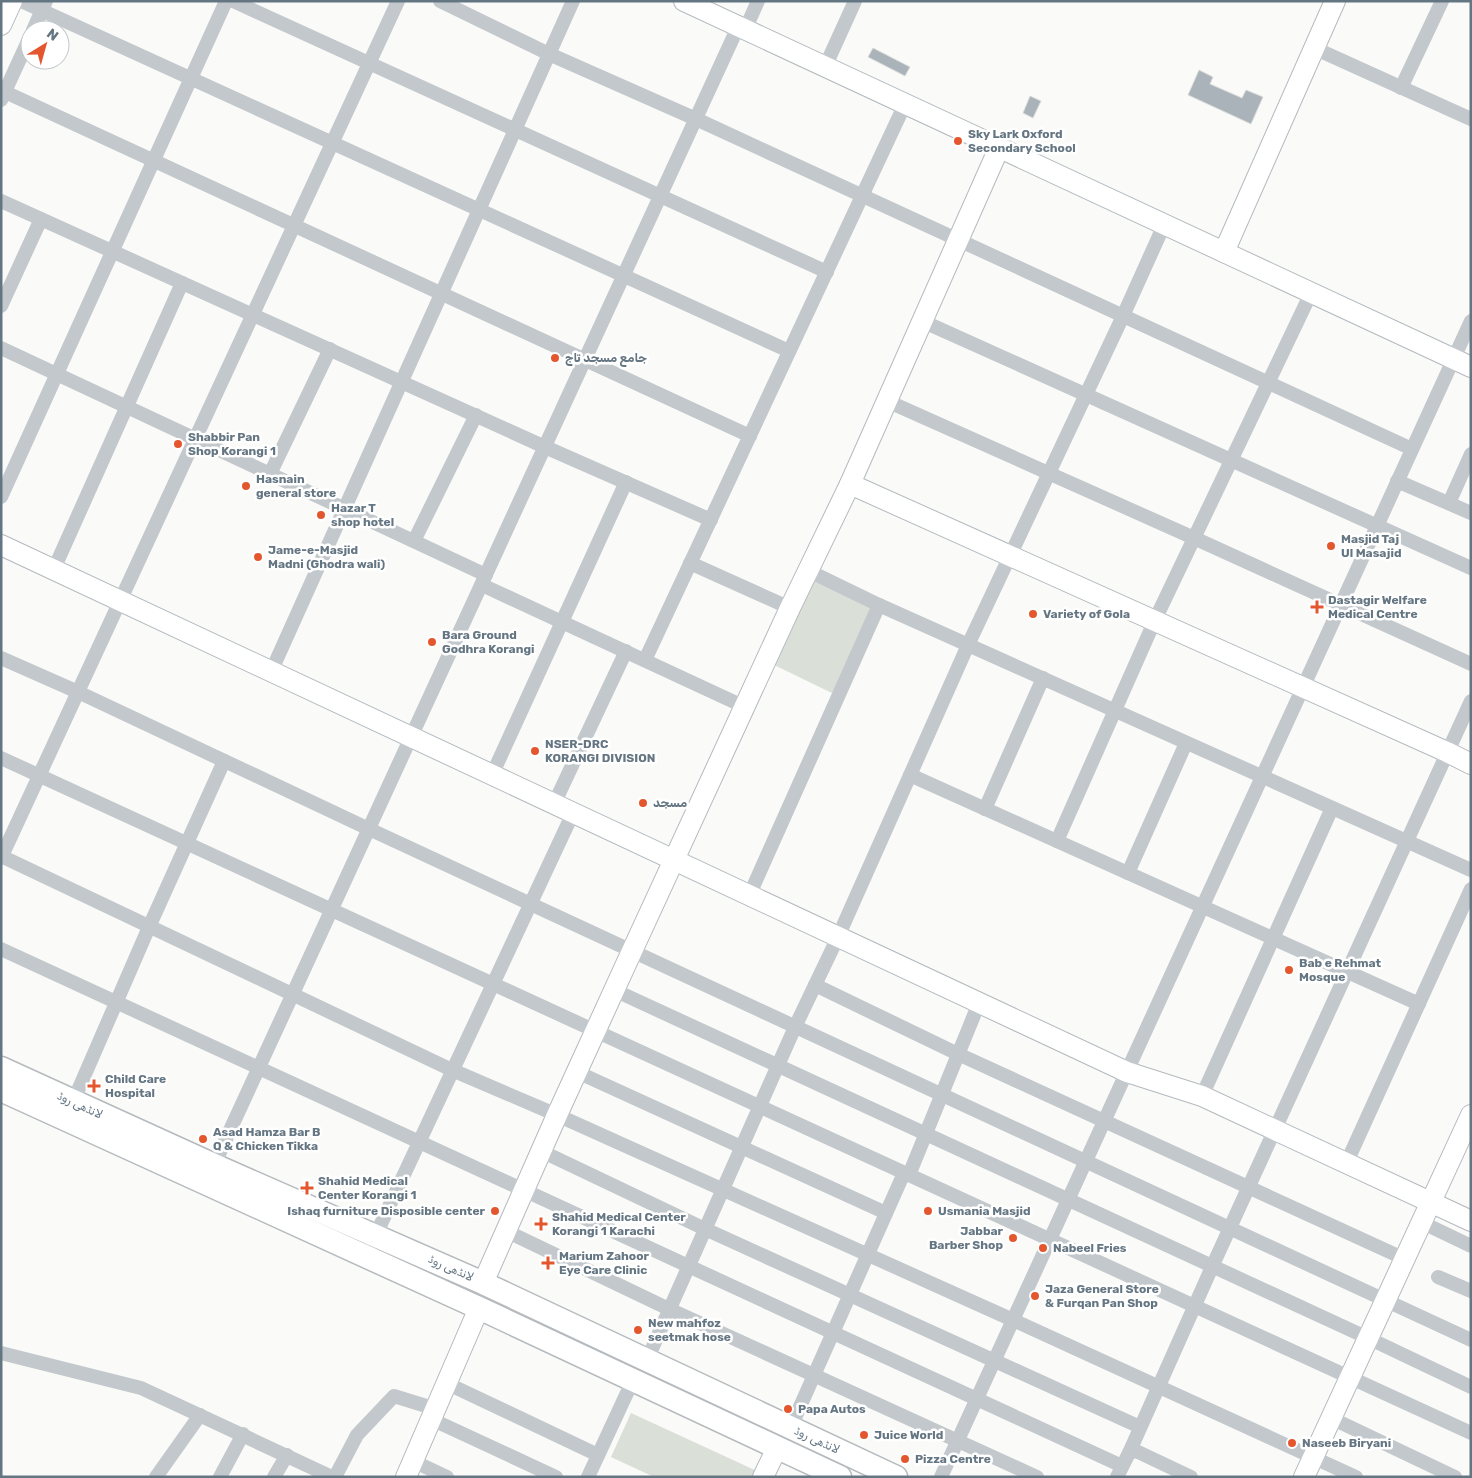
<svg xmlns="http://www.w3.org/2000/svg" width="1472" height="1478" viewBox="0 0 1472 1478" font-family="Rubik,'Noto Naskh Arabic',sans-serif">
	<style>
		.green { fill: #dadfd7 }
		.building { fill: #aab3b9; stroke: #dcdcda }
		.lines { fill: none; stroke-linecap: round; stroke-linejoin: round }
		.secondary-casing { stroke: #b3babf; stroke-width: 22 }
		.primary-casing { stroke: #b5babe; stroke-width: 25 }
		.street { stroke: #c3c8cc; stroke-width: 14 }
		.secondary { stroke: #fff; stroke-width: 20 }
		.primary { stroke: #fff; stroke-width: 22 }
		.poi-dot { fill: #e4572e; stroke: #fff; stroke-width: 2 }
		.labels { text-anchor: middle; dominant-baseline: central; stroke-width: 5; stroke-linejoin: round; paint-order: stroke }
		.poi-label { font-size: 12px; font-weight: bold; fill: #657683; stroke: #fff; text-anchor: start }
		.street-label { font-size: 12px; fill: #657683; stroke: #fff }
	</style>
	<rect width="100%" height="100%" fill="#fafaf8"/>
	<g class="green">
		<polygon points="809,571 879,605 838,696 766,661"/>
		<polygon points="631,1413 759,1472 757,1477 654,1477 611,1457"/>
	</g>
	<g class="building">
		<polygon points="873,48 910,67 905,76 868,57"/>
		<polygon points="1199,70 1213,77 1210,84 1242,98 1246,90 1263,97 1251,124 1188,95"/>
		<polygon points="1030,96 1041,101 1033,118 1023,113"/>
	</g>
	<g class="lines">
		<g class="secondary-casing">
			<g id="secondary">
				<polyline points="684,1 1471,367"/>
				<polyline points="1,25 12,1"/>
				<polyline points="1224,252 1335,1"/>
				<polyline points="850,484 1447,752 1471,764"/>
				<polyline points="1,545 1127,1072 1202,1096 1471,1221"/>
				<polyline points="483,1283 557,1115 632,951 790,608 850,484 999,148"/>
				<polyline points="406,1477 479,1308"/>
				<polyline points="763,1477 777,1448"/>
				<polyline points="1304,1477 1471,1115"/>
			</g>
		</g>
		<g class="primary-casing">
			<g id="primary">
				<polyline points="1,1068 214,1165 483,1283 896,1477"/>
				<polyline points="1,1090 479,1308 840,1477"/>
			</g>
		</g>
		<g class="street">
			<polyline points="21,1 789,351"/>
			<polyline points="233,1 827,272"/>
			<polyline points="440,1 549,54 696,119 1412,449"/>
			<polyline points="33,30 46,1"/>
			<polyline points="745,30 758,1"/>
			<polyline points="1314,48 1471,119"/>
			<polyline points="825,67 855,1"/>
			<polyline points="1401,88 1442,1"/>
			<polyline points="5,92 750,436"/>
			<polyline points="1,100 30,37"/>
			<polyline points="1,201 545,447 711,520"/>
			<polyline points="1,306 41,219"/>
			<polyline points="922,321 1471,568"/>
			<polyline points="1,348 486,575"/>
			<polyline points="887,401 1194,538 1471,664"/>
			<polyline points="270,474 330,349"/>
			<polyline points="1397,481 1471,513"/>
			<polyline points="1,497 226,1"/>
			<polyline points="1449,503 1471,454"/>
			<polyline points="414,541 476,415"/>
			<polyline points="690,563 790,608"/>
			<polyline points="54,569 182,283"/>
			<polyline points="809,571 879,605 1471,870"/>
			<polyline points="482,585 745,707"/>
			<polyline points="1,658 78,692 369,829 1471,1340"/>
			<polyline points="645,660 905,104"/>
			<polyline points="271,672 573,1"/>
			<polyline points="1,758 1471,1433"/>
			<polyline points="492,775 626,482"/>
			<polyline points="910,775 1419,1004"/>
			<polyline points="554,804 626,651"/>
			<polyline points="985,809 1043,678"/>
			<polyline points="1057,841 1155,620 1311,293"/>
			<polyline points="1,856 452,1070 557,1115 1013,1320 1356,1477"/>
			<polyline points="1,858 398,1"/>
			<polyline points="1128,873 1186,743"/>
			<polyline points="749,896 879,605"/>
			<polyline points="1,949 1122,1466"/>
			<polyline points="815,985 958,1054 1405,1259"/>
			<polyline points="614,990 1368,1338 1471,1387"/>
			<polyline points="577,1072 886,1213"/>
			<polyline points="1202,1096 1332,808"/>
			<polyline points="73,1102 149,927 224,761"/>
			<polyline points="541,1151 705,1229 1140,1427"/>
			<polyline points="1346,1164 1471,889"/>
			<polyline points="214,1165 738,27"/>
			<polyline points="909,1175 979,1003"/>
			<polyline points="1421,1222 1471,1246"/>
			<polyline points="506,1231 669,1309 1037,1477"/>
			<polyline points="372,1243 573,813"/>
			<polyline points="1438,1277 1471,1291"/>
			<polyline points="1,1353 141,1388 332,1477"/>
			<polyline points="647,1360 795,1027 838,937 968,645 1123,316 1164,225"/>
			<polyline points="446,1383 598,1455"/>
			<polyline points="1331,1418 1455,1477"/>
			<polyline points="431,1419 556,1477"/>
			<polyline points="791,1427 904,1173"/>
			<polyline points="1129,1453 1212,1267 1471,701"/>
			<polyline points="413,1461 447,1477"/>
			<polyline points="156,1477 200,1415"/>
			<polyline points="220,1477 243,1434"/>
			<polyline points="274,1477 287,1455"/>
			<polyline points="335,1477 357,1435 394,1396 436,1409"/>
			<polyline points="588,1477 633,1380"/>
			<polyline points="941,1477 1471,321"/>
			<polyline points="1117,1477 1129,1453 1136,1451 1191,1477"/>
		</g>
		<use href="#secondary" class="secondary"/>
		<use href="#primary" class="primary"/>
	</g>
	<g class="poi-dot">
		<circle cx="958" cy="141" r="5"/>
		<circle cx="555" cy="358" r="5"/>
		<circle cx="178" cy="444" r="5"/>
		<circle cx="246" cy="486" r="5"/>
		<circle cx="321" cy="515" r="5"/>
		<circle cx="1331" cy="546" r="5"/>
		<circle cx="258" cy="557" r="5"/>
		<path d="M1314.5 599.5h5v5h5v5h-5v5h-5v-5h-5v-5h5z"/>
		<circle cx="1033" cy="614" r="5"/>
		<circle cx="432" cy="642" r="5"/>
		<circle cx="535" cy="751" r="5"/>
		<circle cx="643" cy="803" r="5"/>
		<circle cx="1289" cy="970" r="5"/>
		<path d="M91.5 1078.5h5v5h5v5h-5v5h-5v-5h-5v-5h5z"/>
		<circle cx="203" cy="1139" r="5"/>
		<path d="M304.5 1180.5h5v5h5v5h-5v5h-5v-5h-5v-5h5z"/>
		<circle cx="495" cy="1211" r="5"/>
		<circle cx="928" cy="1211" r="5"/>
		<path d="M538.5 1216.5h5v5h5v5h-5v5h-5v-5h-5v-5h5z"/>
		<circle cx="1013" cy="1238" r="5"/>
		<circle cx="1043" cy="1248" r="5"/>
		<path d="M545.5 1255.5h5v5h5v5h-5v5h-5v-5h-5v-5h5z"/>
		<circle cx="1035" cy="1296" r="5"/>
		<circle cx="638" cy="1330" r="5"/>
		<circle cx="788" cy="1409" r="5"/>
		<circle cx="864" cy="1435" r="5"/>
		<circle cx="1292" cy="1443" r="5"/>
		<circle cx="905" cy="1459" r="5"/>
	</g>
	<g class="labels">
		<g class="poi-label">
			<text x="968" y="134">Sky Lark Oxford<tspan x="968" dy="14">Secondary School</tspan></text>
			<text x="565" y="358">جامع مسجد تاج</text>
			<text x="188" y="437">Shabbir Pan<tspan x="188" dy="14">Shop Korangi 1</tspan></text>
			<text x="256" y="479">Hasnain<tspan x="256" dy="14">general store</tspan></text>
			<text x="331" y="508">Hazar T<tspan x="331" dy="14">shop hotel</tspan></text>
			<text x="1341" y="539">Masjid Taj<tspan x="1341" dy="14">Ul Masajid</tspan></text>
			<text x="268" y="550">Jame-e-Masjid<tspan x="268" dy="14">Madni (Ghodra wali)</tspan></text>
			<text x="1328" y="600">Dastagir Welfare<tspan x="1328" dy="14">Medical Centre</tspan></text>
			<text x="1043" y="614">Variety of Gola</text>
			<text x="442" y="635">Bara Ground<tspan x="442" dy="14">Godhra Korangi</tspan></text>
			<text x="545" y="744">NSER-DRC<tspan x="545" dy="14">KORANGI DIVISION</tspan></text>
			<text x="653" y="803">مسجد</text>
			<text x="1299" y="963">Bab e Rehmat<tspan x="1299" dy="14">Mosque</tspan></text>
			<text x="105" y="1079">Child Care<tspan x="105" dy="14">Hospital</tspan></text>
			<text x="213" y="1132">Asad Hamza Bar B<tspan x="213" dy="14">Q &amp; Chicken Tikka</tspan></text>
			<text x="318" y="1181">Shahid Medical<tspan x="318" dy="14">Center Korangi 1</tspan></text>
			<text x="485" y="1211" text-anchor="end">Ishaq furniture Disposible center</text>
			<text x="938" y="1211">Usmania Masjid</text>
			<text x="552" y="1217">Shahid Medical Center<tspan x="552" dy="14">Korangi 1 Karachi</tspan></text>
			<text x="1003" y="1231" text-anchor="end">Jabbar<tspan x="1003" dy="14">Barber Shop</tspan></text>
			<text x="1053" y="1248">Nabeel Fries</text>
			<text x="559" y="1256">Marium Zahoor<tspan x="559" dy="14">Eye Care Clinic</tspan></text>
			<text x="1045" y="1289">Jaza General Store<tspan x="1045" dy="14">&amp; Furqan Pan Shop</tspan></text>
			<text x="648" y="1323">New mahfoz<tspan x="648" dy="14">seetmak hose</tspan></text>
			<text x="798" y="1409">Papa Autos</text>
			<text x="874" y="1435">Juice World</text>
			<text x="1302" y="1443">Naseeb Biryani</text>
			<text x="915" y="1459">Pizza Centre</text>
		</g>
		<g class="street-label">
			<text transform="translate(80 1105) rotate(25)">لانڈھی روڈ</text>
			<text transform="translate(451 1268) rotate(24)">لانڈھی روڈ</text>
			<text transform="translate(817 1440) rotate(25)">لانڈھی روڈ</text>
		</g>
	</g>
	<rect width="1472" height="1478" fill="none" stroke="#657683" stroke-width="5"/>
	<g transform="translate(45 45) rotate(37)"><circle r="24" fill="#ffffff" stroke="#c1c8cd"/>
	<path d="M0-4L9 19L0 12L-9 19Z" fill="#e4572e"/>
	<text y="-8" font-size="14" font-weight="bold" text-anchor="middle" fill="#657683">N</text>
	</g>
</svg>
